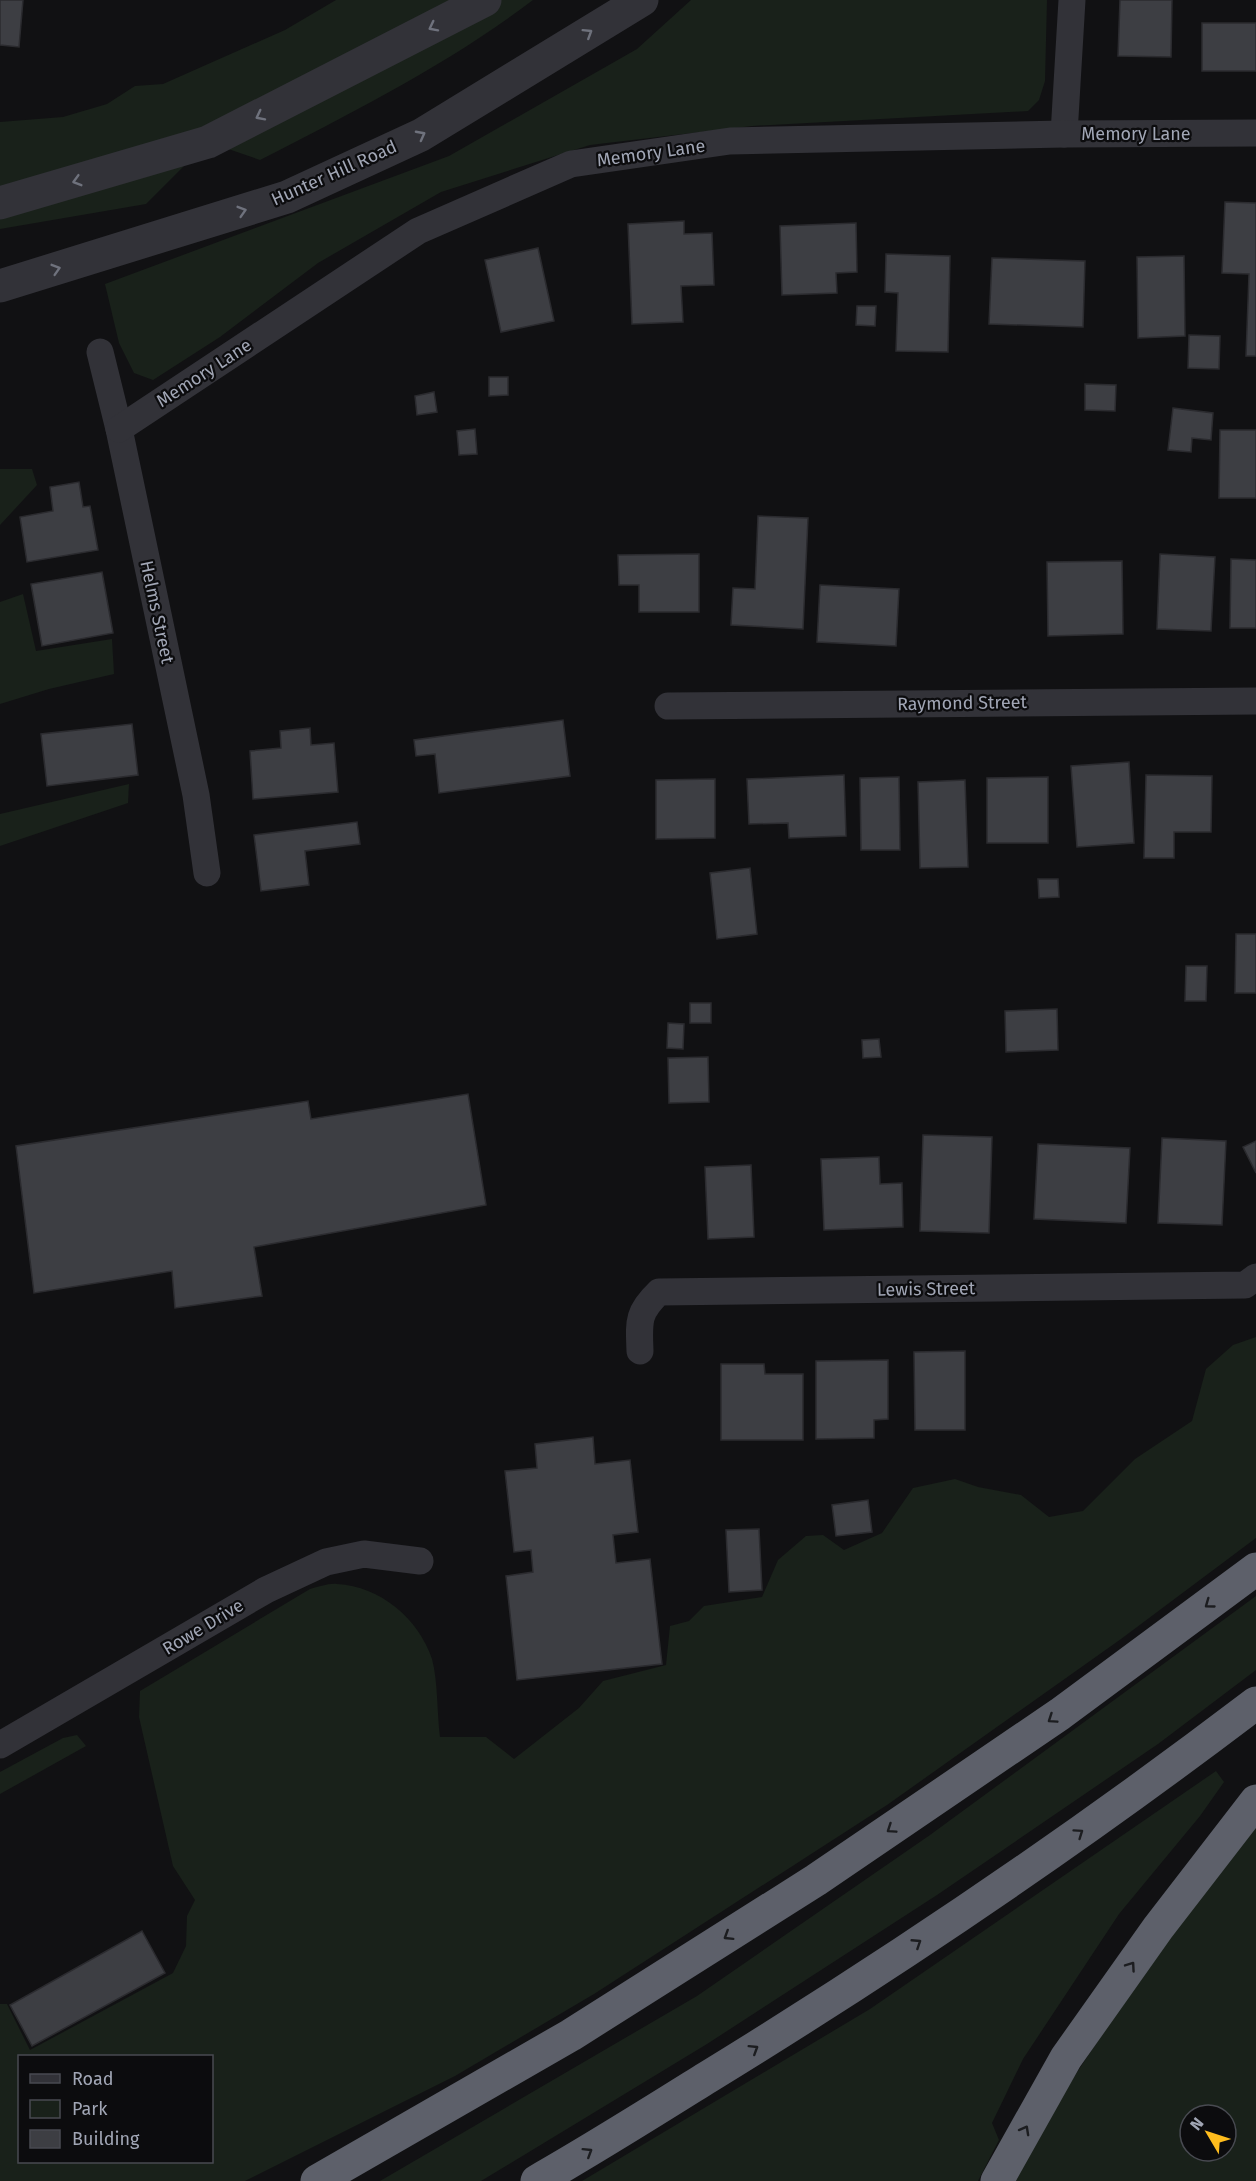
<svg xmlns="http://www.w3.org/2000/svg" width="1256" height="2181" viewBox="0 0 1256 2181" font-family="'Fira Sans',sans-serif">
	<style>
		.green { fill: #19211a; fill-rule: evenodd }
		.building { fill: #3d3e43; stroke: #2b2b2f; stroke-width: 1.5 }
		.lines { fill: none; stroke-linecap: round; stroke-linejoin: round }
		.minor { stroke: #323238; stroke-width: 27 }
		.tertiary { stroke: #323238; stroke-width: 33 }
		.motorway { stroke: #5d606a; stroke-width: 33 }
		.oneway { stroke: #6f727d }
		.oneway2 { stroke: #1c1d20 }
		.labels { text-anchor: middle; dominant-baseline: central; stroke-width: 4.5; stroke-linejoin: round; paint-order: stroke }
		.street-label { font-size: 18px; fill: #a1a6b5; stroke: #0c0c0e }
	</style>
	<rect width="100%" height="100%" fill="#111113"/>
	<g class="green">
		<path d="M336,0H533C449,64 353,112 260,160L208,142L146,204L0,229V122L63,117L107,104L135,86L163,84L285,30Z"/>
		<polygon points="691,0 1047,0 1045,81 1039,100 1028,111 752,126 590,145 441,192 318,263 220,337 153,380 134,373 119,343 105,284 449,156 637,49"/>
		<polygon points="0,469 32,469 37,485 0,525"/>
		<polygon points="23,594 36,651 112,639 114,674 49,689 0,704 0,602"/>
		<polygon points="129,784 128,803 0,846 0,814"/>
		<path d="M1256,1337V1538L1121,1639L887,1805L594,1994L455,2076L245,2181H0V2004H7L30,2050L173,1973L186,1946L187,1916L195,1900L173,1866L139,1717L140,1691L310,1589C318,1587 329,1583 337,1584C380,1586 419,1619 432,1659C438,1681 437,1714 440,1737H486L514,1759L579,1708L603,1681L666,1665L670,1626L689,1621L704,1606L762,1597L778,1560L806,1536L823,1535L844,1550L882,1533L913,1488L955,1479L978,1487L1021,1495L1049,1517L1083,1511L1135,1459L1192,1421L1206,1369L1233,1345ZM20,2056H212V2162H20Z"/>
		<polygon points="1256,1596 1256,1670 1158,1744 937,1895 707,2044 481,2181 380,2181 697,1996 930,1835"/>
		<polygon points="77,1735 86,1746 0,1794 0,1772 63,1738"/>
		<polygon points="1216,1771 1224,1782 1200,1816 1119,1914 1023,2059 992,2123 999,2140 978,2181 582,2181 870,2009"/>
		<path d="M1256,1826V2181H1014L1062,2095L1146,1968ZM1190,2115H1226V2151H1190Z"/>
	</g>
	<g class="building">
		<polygon points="0,0 23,0 19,47 0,45"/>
		<polygon points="1120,0 1172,0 1171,57 1118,56"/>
		<rect x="1202" y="23" width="54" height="48"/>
		<polygon points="1225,202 1256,203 1256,356 1246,356 1249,274 1222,273"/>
		<polygon points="684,221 684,234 712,233 714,285 681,286 683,322 632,324 628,224"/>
		<polygon points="856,223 857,272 836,273 837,293 782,295 780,226"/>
		<polygon points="538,248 554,321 501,332 485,260"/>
		<polygon points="886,254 950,256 948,352 896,351 898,293 885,292"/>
		<polygon points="1184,256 1185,336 1138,338 1137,257"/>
		<polygon points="992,258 1085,261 1083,327 989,324"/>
		<polygon points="857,306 876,306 875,326 856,325"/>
		<polygon points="1189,335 1220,336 1219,369 1188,368"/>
		<polygon points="489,377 508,377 508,395 489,396"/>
		<polygon points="1085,384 1116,385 1115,411 1085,410"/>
		<polygon points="434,392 437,412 417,415 415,396"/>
		<polygon points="1173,408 1213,413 1211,440 1192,438 1191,452 1168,450"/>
		<polygon points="475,429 477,454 459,455 457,431"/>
		<polygon points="1220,430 1256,430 1256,498 1219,498"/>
		<polygon points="79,482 83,507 90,506 98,550 27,562 20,517 53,511 50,487"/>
		<polygon points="758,516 808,518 803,629 731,625 733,588 755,589"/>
		<polygon points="699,554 699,612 639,612 639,585 619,585 618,555"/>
		<polygon points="1160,554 1215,557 1211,631 1157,629"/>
		<polygon points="1231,559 1256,560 1256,628 1230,628"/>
		<polygon points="1122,561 1123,634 1048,636 1047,562"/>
		<polygon points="102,572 113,633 42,646 31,584"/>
		<polygon points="820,585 899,589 896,646 817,642"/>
		<polygon points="563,720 570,776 439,793 435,754 416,756 414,740"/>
		<polygon points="132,724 138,775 47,786 41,734"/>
		<polygon points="310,728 311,745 334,743 338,792 253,799 250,751 281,748 280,731"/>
		<polygon points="1129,762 1134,843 1077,847 1071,766"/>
		<polygon points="844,775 846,836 789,838 788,823 749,824 747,779"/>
		<polygon points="1146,775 1212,776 1211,832 1174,832 1174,858 1144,858"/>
		<polygon points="899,777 900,850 861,850 860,778"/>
		<polygon points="1048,777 1048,843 987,843 987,778"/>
		<polygon points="715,779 715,838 656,839 656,780"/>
		<polygon points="965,780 968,867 920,868 918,782"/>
		<polygon points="357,822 360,844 305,851 309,885 261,891 254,835"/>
		<polygon points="750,868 757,934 717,939 710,873"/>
		<polygon points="1038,879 1058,879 1059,897 1039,898"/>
		<polygon points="1236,934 1256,934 1256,993 1235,993"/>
		<polygon points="1186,966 1207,966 1206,1001 1185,1001"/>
		<rect x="690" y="1003" width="21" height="20"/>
		<polygon points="1057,1009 1058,1050 1006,1052 1005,1011"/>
		<polygon points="668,1023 684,1024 683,1049 667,1048"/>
		<polygon points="879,1039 881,1057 863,1058 862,1040"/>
		<polygon points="708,1057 709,1102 669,1103 668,1058"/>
		<polygon points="468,1094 486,1205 254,1247 262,1296 175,1308 172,1271 34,1293 16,1146 308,1101 311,1119"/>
		<polygon points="923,1135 992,1137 989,1233 920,1231"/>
		<polygon points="1162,1138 1226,1141 1222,1225 1158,1223"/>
		<polygon points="1256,1141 1256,1173 1243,1147"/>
		<polygon points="1038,1144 1130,1148 1126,1223 1034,1219"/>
		<polygon points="879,1157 880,1184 902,1183 903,1227 824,1230 821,1159"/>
		<polygon points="751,1165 754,1237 708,1239 705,1167"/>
		<polygon points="965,1351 965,1430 915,1430 914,1352"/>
		<polygon points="888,1360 888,1419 874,1420 874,1438 816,1439 816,1361"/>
		<polygon points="721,1364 764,1364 765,1374 803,1374 803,1440 721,1440"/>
		<polygon points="593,1437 595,1464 630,1460 638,1532 613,1535 616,1563 650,1559 662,1664 517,1680 506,1576 533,1572 531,1550 514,1552 505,1471 537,1468 535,1444"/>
		<polygon points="868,1500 872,1532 836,1536 832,1505"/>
		<polygon points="759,1529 762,1590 729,1592 726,1530"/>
		<polygon points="142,1931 165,1973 32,2046 10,2005"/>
	</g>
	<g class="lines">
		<g class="minor">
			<polyline points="1064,134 1072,0"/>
			<polyline points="100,352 119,429 196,795 207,873"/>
			<polyline points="119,429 418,231 571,164 730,141 1064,134 1256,133"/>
			<polyline points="668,706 1256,701"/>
			<path d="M640,1351C639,1322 637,1313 659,1292L1245,1285L1256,1277"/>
			<polyline points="0,1745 266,1590 326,1562 364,1554 420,1561"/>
		</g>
		<g class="tertiary">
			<polyline points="0,203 208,142 485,0"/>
			<polyline points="0,286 287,197 421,135 642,0"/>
		</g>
		<g class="motorway">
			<polyline points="317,2181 571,2035 816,1880 1060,1714 1256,1569"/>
			<path d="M537,2181C595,2148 652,2112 708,2077C897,1961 1080,1837 1256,1703"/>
			<polyline points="997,2181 1066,2058 1158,1928 1256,1801"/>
		</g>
	</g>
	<defs><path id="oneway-chevron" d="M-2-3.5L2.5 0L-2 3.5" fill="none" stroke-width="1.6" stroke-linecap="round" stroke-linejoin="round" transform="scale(1.5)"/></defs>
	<g class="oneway">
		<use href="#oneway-chevron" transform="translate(433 27) rotate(153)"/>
		<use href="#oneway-chevron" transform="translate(588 33) rotate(-32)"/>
		<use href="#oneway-chevron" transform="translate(260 116) rotate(153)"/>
		<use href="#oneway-chevron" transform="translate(421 135) rotate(-28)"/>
		<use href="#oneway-chevron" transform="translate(77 181) rotate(164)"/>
		<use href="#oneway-chevron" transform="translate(242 211) rotate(-17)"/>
		<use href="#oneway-chevron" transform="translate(56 269) rotate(-17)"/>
	</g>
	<g class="oneway2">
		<use href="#oneway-chevron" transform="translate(1209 1604) rotate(144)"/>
		<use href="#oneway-chevron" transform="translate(1052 1719) rotate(146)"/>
		<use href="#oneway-chevron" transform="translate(891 1829) rotate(146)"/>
		<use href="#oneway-chevron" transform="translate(1079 1833) rotate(-35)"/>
		<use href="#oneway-chevron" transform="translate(728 1936) rotate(148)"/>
		<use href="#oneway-chevron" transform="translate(917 1943) rotate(-33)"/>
		<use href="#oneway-chevron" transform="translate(1131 1966) rotate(-55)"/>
		<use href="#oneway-chevron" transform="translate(754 2049) rotate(-32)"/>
		<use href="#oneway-chevron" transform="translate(1025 2130) rotate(-61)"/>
		<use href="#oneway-chevron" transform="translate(588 2152) rotate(-32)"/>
	</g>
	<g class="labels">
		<g class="street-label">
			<text x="1136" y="134">Memory Lane</text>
			<text transform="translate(651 153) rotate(-8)">Memory Lane</text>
			<text transform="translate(334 173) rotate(-24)">Hunter Hill Road</text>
			<text transform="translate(204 373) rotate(-33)">Memory Lane</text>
			<text transform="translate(157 612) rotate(78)">Helms Street</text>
			<text transform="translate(962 703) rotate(-1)">Raymond Street</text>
			<text transform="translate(926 1289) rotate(-1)">Lewis Street</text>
			<text transform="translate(203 1627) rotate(-31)">Rowe Drive</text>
		</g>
	</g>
	<rect x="18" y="2055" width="195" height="108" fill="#0c0c0e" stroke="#484a51" stroke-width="1.5"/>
	<rect x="30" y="2074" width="30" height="9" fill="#323238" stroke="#484a51" stroke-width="1.5"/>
	<text x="72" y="2085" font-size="18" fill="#a1a6b5">Road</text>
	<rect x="30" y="2100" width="30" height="18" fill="#19211a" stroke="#484a51" stroke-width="1.5"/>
	<text x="72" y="2115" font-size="18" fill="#a1a6b5">Park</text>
	<rect x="30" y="2130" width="30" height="18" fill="#3d3e43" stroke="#484a51" stroke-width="1.5"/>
	<text x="72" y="2145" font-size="18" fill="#a1a6b5">Building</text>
	<g transform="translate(1208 2133) rotate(309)"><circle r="28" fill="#0c0c0e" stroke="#484a51" stroke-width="1.5"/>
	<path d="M0-4.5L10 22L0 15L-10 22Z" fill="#ffbd1d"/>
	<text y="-9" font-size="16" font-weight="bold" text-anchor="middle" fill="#a1a6b5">N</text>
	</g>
</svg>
